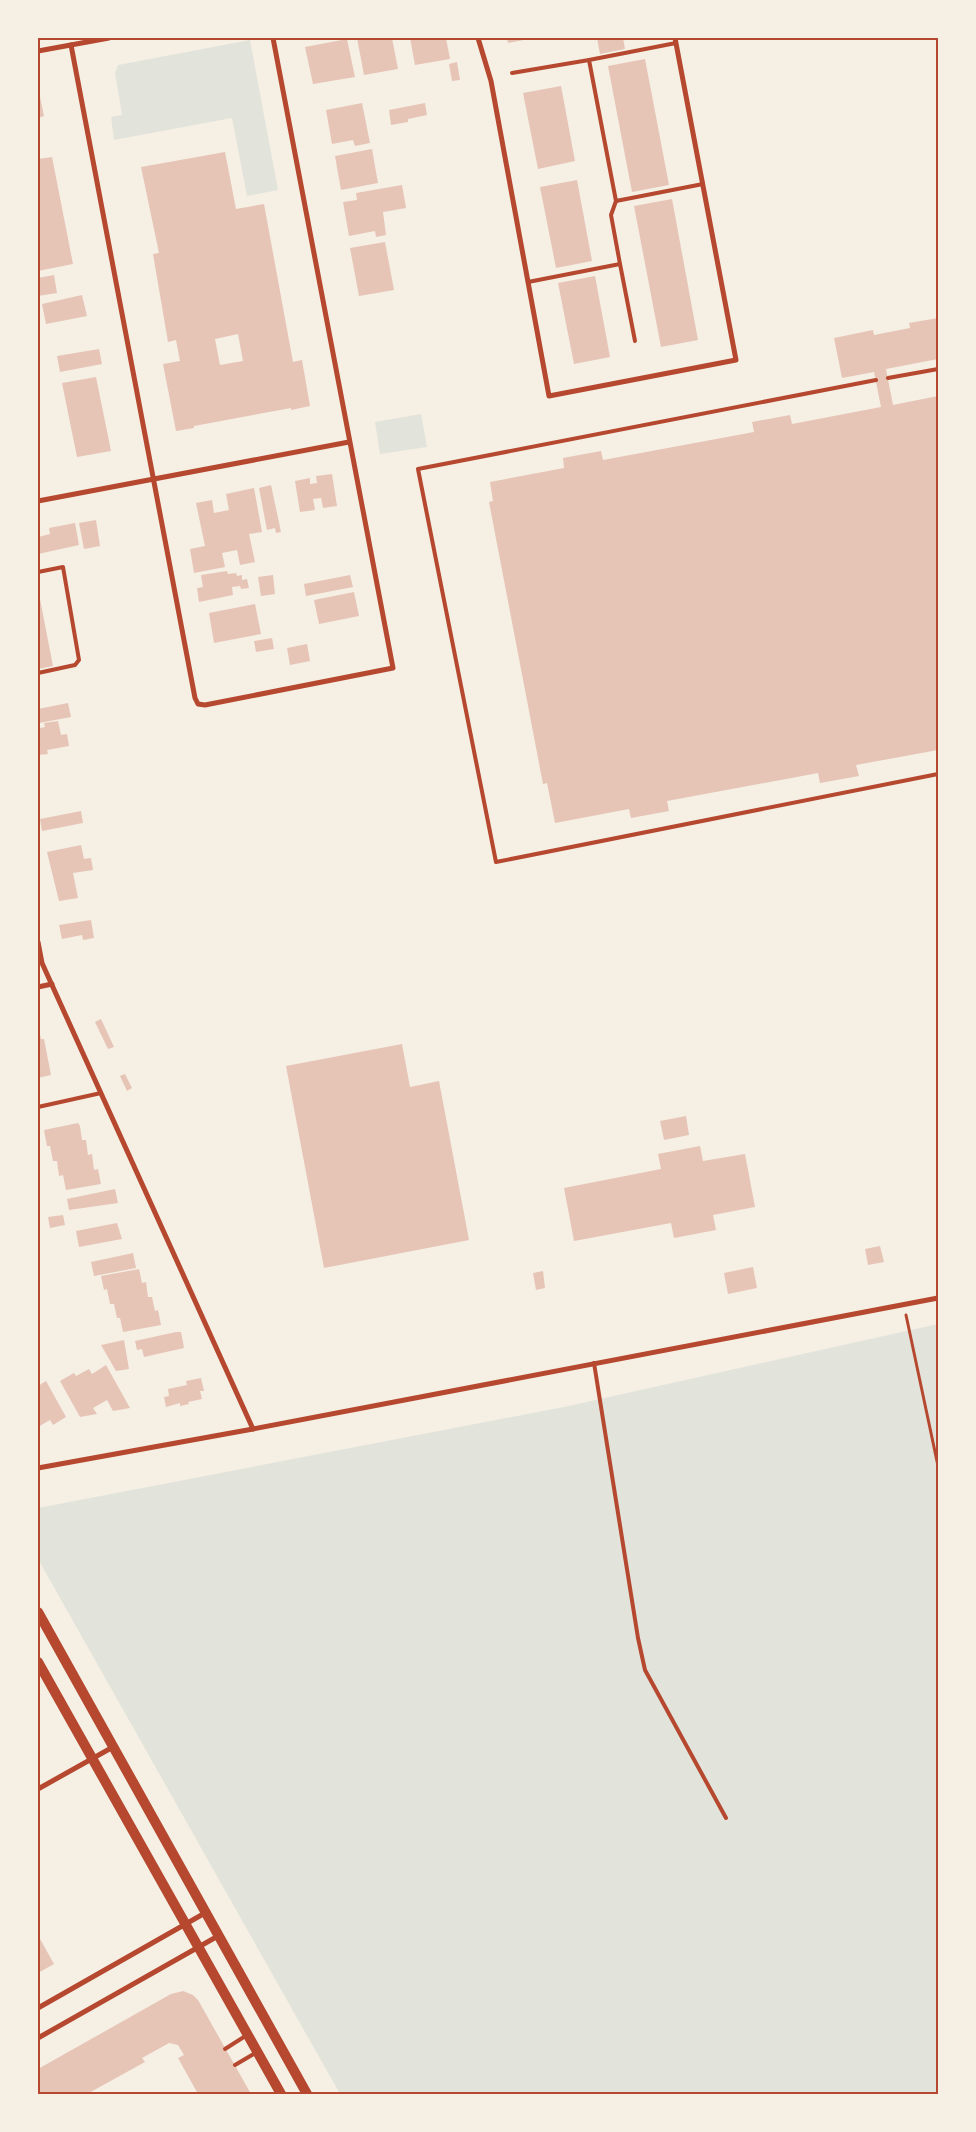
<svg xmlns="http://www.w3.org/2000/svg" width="976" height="2132" viewBox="0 0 976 2132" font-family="'Open Sans',sans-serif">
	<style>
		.green { fill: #e2e4dc }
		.building { fill: #e6c5b7; fill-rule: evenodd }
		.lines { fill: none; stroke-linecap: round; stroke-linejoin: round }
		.path { stroke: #b5482f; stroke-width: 3 }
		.service { stroke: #b5482f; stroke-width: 4 }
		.minor { stroke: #b5482f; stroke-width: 5 }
		.secondary { stroke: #b5482f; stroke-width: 10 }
		.neatline { fill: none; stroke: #b5482f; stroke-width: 2 }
	</style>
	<rect width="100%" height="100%" fill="#f6efe4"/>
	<g class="green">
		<polygon points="250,40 278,190 247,196 232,118 114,140 111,117 122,115 115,73 118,65"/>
		<polygon points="421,414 427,447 380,454 375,422"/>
		<polygon points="938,1324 938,2094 340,2094 38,1559 38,1508 564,1407"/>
	</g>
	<g class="building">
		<polygon points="357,38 392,38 398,69 364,75"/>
		<polygon points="410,38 446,38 450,59 415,65"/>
		<polygon points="507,38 534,38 508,43"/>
		<polygon points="597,38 623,38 625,49 600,54"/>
		<polygon points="347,39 355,77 313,84 305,47"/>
		<polygon points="645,59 669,185 632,192 608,66"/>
		<polygon points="457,62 460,80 452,81 449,64"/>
		<polygon points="561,86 575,161 538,169 523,93"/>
		<polygon points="38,87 44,116 38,118"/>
		<polygon points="362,103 370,143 355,146 353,140 332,144 326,110"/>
		<polygon points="425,103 427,115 408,119 408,122 391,125 389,110"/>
		<polygon points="372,149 378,183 341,190 335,156"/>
		<path d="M225,152L236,209L264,204L293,362L302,360L310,406L291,410V408L194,426V428L176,431L163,364L180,361L176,340L168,342L153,254L159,253L141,167ZM238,334L243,361L220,365L215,339Z"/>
		<polygon points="52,157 73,264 38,271 38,159"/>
		<polygon points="577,180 592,261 556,268 540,187"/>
		<polygon points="402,185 406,208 383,212 386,235 376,237 375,231 349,236 343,202 357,200 356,193"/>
		<polygon points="672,199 698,340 661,347 634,206"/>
		<polygon points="385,242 394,290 359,296 350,248"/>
		<polygon points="54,275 57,293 38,296 38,278"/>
		<polygon points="595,276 610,357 574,364 558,283"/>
		<polygon points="82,295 87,316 46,324 42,304"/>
		<polygon points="938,318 938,359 886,369 893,405 938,396 938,750 856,765 859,776 820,783 818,773 667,801 669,811 631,818 629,809 555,823 547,783 543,784 489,502 493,501 490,482 564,468 563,458 601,451 603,460 754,432 752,422 790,415 792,424 881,407 874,372 842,378 834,338 873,330 874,335 910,328 909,323"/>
		<polygon points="99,349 102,364 60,372 57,356"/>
		<polygon points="96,377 111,451 77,457 62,383"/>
		<polygon points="332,474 337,506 323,508 321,498 313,499 315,510 300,512 295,481 310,478 310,484 317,483 316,476"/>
		<polygon points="271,485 281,532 276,533 275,528 267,530 259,488"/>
		<polygon points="254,488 262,532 249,534 255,562 240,565 237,550 222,553 225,567 194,573 190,549 205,546 196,503 212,500 214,513 229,510 226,494"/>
		<polygon points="96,520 100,546 84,549 79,523"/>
		<polygon points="75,523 79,545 38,554 38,537 50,534 49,528"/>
		<polygon points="227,571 228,574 236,573 237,576 242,575 242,580 247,579 249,588 241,589 240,586 232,587 233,595 199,602 197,588 203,587 201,575"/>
		<polygon points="273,575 275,594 261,596 258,577"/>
		<polygon points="350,575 353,587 306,596 304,584"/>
		<polygon points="38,589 53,666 38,669"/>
		<polygon points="354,592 359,616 319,624 314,600"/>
		<polygon points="255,604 261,634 214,643 209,613"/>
		<polygon points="272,638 274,649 256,652 254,641"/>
		<polygon points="307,644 310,661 290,665 287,648"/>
		<polygon points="68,703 71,717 39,723 40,728 45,727 44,723 58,721 61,735 67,734 69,746 47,750 48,754 38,755 38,709"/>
		<polygon points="81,811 83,823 42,831 40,819"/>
		<polygon points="81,845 84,859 91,858 93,870 73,873 78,898 59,901 47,852"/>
		<polygon points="91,920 94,938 83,940 82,935 62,939 59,925"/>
		<polygon points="101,1019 114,1047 108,1049 95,1022"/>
		<polygon points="38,1026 41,1039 44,1039 51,1075 38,1078"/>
		<polygon points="402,1044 410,1087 439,1081 469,1240 324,1268 286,1066"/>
		<polygon points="125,1074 132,1088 127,1091 120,1076"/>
		<polygon points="686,1116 689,1135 664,1140 660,1121"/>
		<polygon points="78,1123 80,1126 82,1140 86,1140 88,1155 92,1154 94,1170 98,1169 101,1184 66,1190 63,1175 59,1176 57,1161 53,1161 50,1146 47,1146 44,1130"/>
		<polygon points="700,1146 703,1161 745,1154 755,1207 713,1215 716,1230 674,1238 671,1223 574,1241 564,1188 661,1169 658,1154"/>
		<polygon points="115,1189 118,1203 69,1210 67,1199"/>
		<polygon points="63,1215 65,1225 50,1228 48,1217"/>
		<polygon points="117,1223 122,1239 79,1247 76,1231"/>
		<polygon points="880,1246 884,1262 868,1265 865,1249"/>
		<polygon points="133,1253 136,1268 94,1276 91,1262"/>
		<polygon points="753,1267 757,1288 728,1294 724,1273"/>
		<polygon points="139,1269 142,1283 146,1282 148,1297 152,1297 155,1311 158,1310 161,1325 123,1332 120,1318 117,1318 114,1304 110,1304 107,1289 104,1290 101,1276"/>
		<polygon points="543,1271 545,1288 536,1290 533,1273"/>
		<polygon points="176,1332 181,1332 184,1348 144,1357 142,1349 137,1350 135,1341"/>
		<polygon points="124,1340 129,1369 116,1371 101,1345"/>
		<polygon points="106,1365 130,1408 113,1411 107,1400 93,1408 97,1414 80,1417 60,1381 74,1373 76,1376 89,1369 92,1374"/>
		<polygon points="201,1378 204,1391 200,1391 202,1399 188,1402 189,1404 180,1406 180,1403 166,1407 164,1397 169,1396 168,1389 187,1385 186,1381"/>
		<polygon points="46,1381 66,1417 53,1425 50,1420 38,1427 38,1386"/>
		<polygon points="39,1937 54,1964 38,1973 38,1938"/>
		<polygon points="183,1991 193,1995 198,2000 251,2094 198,2094 178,2058 184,2055 178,2045 169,2043 142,2058 145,2062 87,2094 38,2094 38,2069 171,1994"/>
	</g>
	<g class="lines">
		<polyline class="path" points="906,1315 938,1466"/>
		<g class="service">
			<polyline points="676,43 589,60 616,201 703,184"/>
			<polyline points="512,73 589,60"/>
			<polyline points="620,264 635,341"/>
			<polyline points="528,282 620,264 611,215 616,201"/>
			<polyline points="888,378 938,369"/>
			<polyline points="876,380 418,469 496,862 938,774"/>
			<polyline points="38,572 63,567 79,660 75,665 38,673"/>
			<polyline points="38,1107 101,1093"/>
			<polyline points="594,1363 638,1638 645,1670 726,1818"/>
			<polyline points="225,2049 247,2035"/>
			<polyline points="235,2065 257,2052"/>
		</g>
		<g class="minor">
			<polyline points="478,38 491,81 549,396 736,360 675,38"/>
			<polyline points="71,45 195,698 198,704 205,705 393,668 273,38"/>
			<polyline points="38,51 109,38"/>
			<polyline points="38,501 349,442"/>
			<polyline points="38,942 42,963 253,1429"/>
			<polyline points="38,987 52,984"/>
			<polyline points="38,1468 253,1429 938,1298"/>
			<polyline points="38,1789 113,1747"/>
			<polyline points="38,2008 205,1913"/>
			<polyline points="38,2038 218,1936"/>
		</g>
		<g class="secondary">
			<polyline points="38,1612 307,2094"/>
			<polyline points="38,1662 281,2094"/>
		</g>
	</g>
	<rect width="976" height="2132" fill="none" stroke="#f6efe4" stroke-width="78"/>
	<rect x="39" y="39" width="898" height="2054" class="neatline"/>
</svg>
